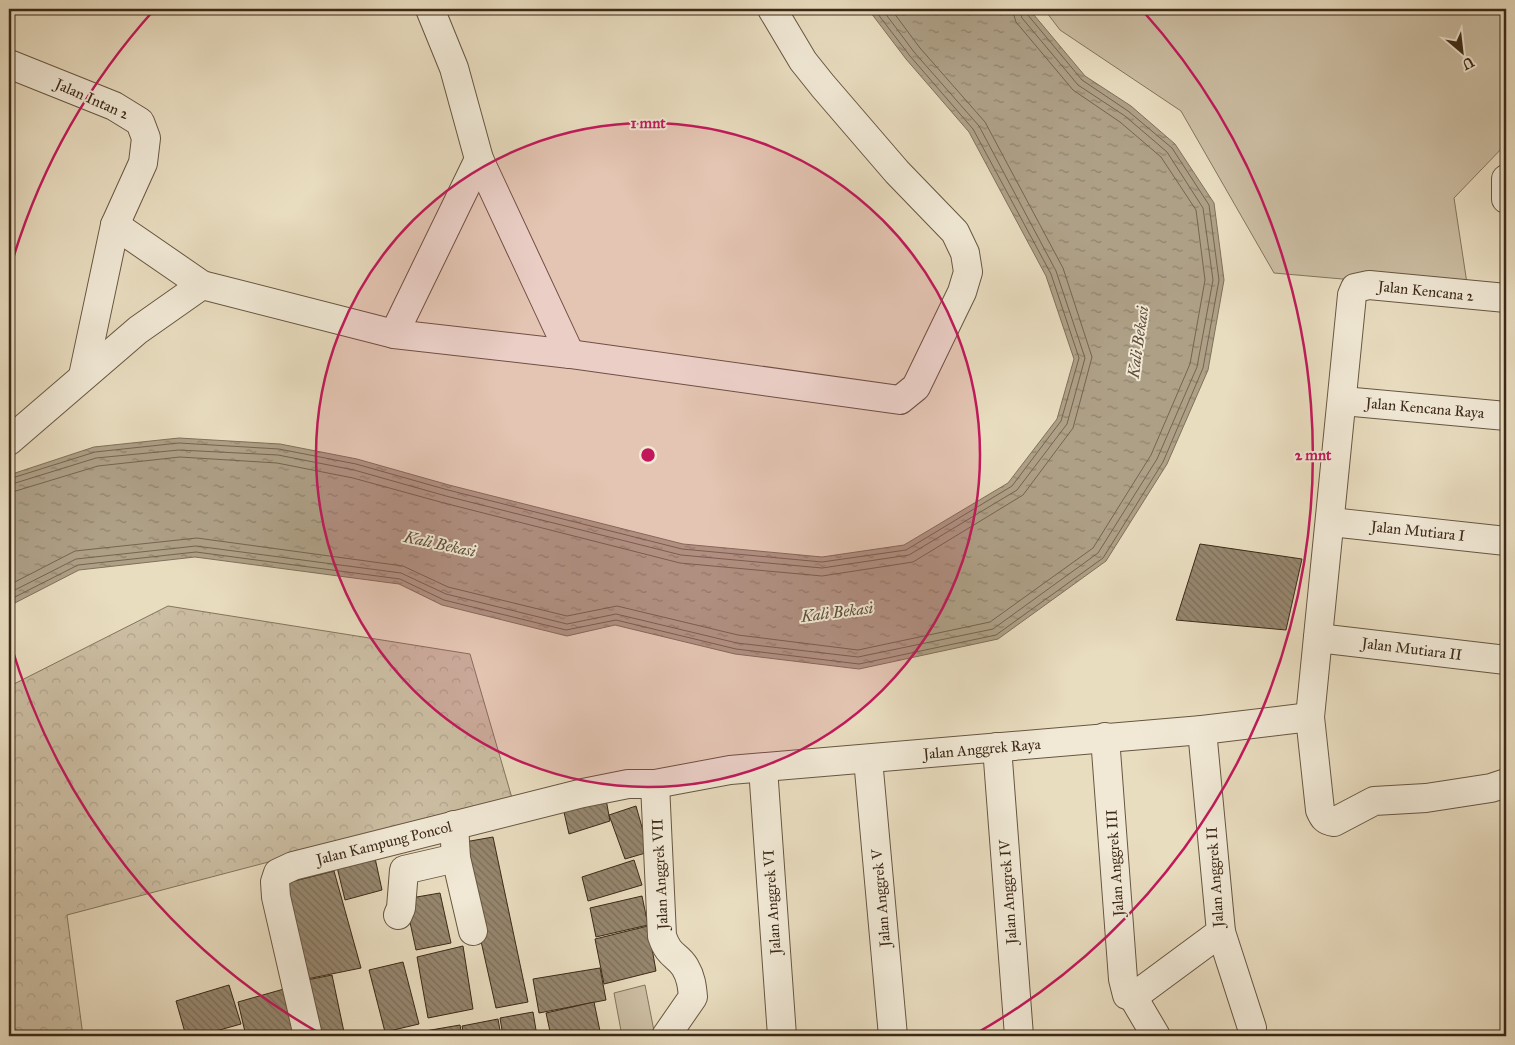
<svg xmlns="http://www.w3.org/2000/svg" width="1515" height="1045" viewBox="0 0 1515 1045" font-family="'IM FELL Great Primer',serif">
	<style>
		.green { fill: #ccbea3; stroke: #84745d }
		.forest { fill: url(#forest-crowns); stroke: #84745d }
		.water { fill: url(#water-ripples); stroke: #80705a }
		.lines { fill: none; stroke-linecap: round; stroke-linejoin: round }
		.shore { stroke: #75644f; stroke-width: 1 }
		.building { fill: url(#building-back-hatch); stroke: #3c2917 }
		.minor-casing { stroke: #675641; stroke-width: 30 }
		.minor { stroke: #f1e9d6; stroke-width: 28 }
		.ring { fill: none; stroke: #c2185b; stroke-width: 2.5 }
		.labels { text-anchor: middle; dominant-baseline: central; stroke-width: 4; stroke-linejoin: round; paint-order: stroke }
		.street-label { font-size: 15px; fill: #3c2917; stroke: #f1e9d6 }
		.water-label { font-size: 16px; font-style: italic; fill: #5e4d39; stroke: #f1e9d6 }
		.centre { fill: #c2185b; stroke: #f1e9d6; stroke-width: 2.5 }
		.ring-label { font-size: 15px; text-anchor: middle; font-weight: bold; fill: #c2185b; stroke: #f1e9d6; stroke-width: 4; stroke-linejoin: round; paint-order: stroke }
	</style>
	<defs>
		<pattern id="forest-crowns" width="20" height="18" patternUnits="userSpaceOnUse" patternTransform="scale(1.25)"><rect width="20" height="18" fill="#ccbea3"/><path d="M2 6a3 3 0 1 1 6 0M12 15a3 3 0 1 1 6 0" fill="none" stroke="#b0a38c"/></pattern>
		<pattern id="water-ripples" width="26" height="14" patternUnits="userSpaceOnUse" patternTransform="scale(1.25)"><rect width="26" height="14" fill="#aea087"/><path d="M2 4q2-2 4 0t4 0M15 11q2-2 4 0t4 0" fill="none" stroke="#8f826d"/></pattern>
		<pattern id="building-back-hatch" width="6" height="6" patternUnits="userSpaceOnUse" patternTransform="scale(1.25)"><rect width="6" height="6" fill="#96876f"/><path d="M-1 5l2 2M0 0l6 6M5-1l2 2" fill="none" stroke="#7c6e5a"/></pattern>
	</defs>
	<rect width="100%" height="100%" fill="#e9ddc0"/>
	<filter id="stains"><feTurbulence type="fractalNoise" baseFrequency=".004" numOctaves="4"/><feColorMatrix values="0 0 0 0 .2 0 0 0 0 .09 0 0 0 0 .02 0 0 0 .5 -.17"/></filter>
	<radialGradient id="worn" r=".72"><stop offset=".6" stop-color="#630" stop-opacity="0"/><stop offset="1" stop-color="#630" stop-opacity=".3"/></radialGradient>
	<g class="green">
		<polygon points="1044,9 1506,9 1506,144 1454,198 1468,290 1274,273 1181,111 1060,30"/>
		<polygon points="645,985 655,1036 622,1036 614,993"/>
	</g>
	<polygon class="forest" points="168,606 470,654 512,798 67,915 83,1036 9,1036 9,689 14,684"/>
	<polygon class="water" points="868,9 1029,9 1085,76 1131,106 1175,144 1214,203 1224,280 1208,370 1167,464 1106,561 998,639 859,669 735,654 615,625 567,636 442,605 399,584 195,557 79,570 9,606 9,475 94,447 179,438 280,444 357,459 449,485 683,544 822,557 904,545 1008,483 1057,419 1074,359 1046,276 969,132 906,59"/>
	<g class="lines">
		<g class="shore">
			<polyline points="9,479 95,452 179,443 279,449 356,464 448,490 682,549 822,562 906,550 1012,486 1061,421 1079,358 1051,274 973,129 910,56 874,9"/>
			<polyline points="9,485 96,458 179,450 278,455 354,470 446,496 681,555 822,568 909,555 1017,490 1067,424 1085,358 1056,271 979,126 914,52 882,9"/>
			<polyline points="9,493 98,466 180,457 277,463 353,478 444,503 680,563 822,576 913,562 1023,495 1073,428 1092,357 1063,268 985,122 920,48 891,9"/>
			<polyline points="9,585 75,551 197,538 403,566 448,587 567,616 617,606 738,635 858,650 990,622 1093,548 1151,455 1190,364 1205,280 1196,210 1161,157 1120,122 1073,90 1016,22 1012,9"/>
			<polyline points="9,593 76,559 196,546 401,573 446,594 567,624 616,614 737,643 858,657 993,629 1098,553 1157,459 1197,367 1213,280 1203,208 1167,152 1125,116 1078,85 1022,18 1019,9"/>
			<polyline points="9,600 78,565 196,552 400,579 444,600 566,630 616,620 736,649 859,664 996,635 1103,558 1163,462 1203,368 1219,280 1209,205 1172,148 1128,111 1082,80 1027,14 1026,9"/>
		</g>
	</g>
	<g class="building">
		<polygon points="1200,544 1302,559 1286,630 1176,620"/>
		<polygon points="605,794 610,821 569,834 563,808"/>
		<polygon points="636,806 649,852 625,859 609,815"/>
		<polygon points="493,837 528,1002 496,1008 459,843"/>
		<polygon points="375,858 382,890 345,900 337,867"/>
		<polygon points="634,860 642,885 588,901 582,877"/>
		<polygon points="334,871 361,968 297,981 279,885"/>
		<polygon points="440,893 451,943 416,950 405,899"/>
		<polygon points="642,896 648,925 596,937 590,908"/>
		<polygon points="648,926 656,971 604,984 595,939"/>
		<polygon points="463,946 473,1009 428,1018 417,957"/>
		<polygon points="403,962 419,1024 385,1032 369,970"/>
		<polygon points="600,968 606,1000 539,1013 533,979"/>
		<polygon points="332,975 344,1032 329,1036 312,1036 297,982"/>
		<polygon points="229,985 241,1024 198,1036 186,1036 176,1001"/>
		<polygon points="284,989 296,1036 246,1036 238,1002"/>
		<polygon points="594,1002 601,1036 551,1036 546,1013"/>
		<polygon points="533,1012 537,1036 503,1036 500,1018"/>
		<polygon points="498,1019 501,1036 464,1036 462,1026"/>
		<polygon points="460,1025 462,1036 426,1036 425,1031"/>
	</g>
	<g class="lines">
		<g class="minor-casing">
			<g id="minor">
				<polyline points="430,9 454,68 479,159 570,354"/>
				<polyline points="9,64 114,106 140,122 146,138 143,163 115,225 83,376"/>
				<polyline points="1506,179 1506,199"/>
				<polyline points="115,225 202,285 394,334 570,354 900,400 916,387 962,292 968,272 965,253 955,232 897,172 823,86 803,61 772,9"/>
				<path d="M1506,298L1369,285L1355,288L1352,295L1310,717L1320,810C1323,817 1325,821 1334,822L1374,801L1426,798L1491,788L1506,783"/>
				<polyline points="394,334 479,159"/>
				<polyline points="1343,401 1506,416"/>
				<polyline points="9,441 138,330 202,285"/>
				<polyline points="1331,522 1506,541"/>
				<polyline points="1318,638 1506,660"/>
				<polyline points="1105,737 1123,979 1127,995 1133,997 1221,932 1202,730"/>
				<polyline points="997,747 1019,1036"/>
				<polyline points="868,759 893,1036"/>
				<polyline points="763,768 782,1036"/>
				<path d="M655,784L662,936C669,957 677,954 685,967C691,977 692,986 693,997L666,1036"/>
				<polyline points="454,825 456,858 473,931"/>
				<polyline points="398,915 401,908 404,870 456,858"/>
				<polyline points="1221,932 1252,1028"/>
				<polyline points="1133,997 1156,1036"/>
				<polyline points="308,1036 276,897 275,882 278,873 293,866 583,793 628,784 655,784 730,770 1202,730 1310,717"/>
			</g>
		</g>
		<use href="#minor" class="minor"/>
	</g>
	<circle cx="648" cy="455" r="332" fill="#c2185b" fill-opacity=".12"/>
	<g class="ring">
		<circle cx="648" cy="455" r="332"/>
		<path d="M321 1034A665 665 0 0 1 9 638M9 272A665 665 0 0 1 154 10M1142 10A665 665 0 0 1 975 1034"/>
	</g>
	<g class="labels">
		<g class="street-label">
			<text transform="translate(92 99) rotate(24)">Jalan Intan 2</text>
			<text transform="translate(1426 291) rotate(6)">Jalan Kencana 2</text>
			<text transform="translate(1425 408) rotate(5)">Jalan Kencana Raya</text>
			<text transform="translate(1418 531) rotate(6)">Jalan Mutiara I</text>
			<text transform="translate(1412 649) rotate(7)">Jalan Mutiara II</text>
			<text transform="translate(982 749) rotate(-5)">Jalan Anggrek Raya</text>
			<text transform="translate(384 843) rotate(-14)">Jalan Kampung Poncol</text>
			<text transform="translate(1115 863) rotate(-94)">Jalan Anggrek III</text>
			<text transform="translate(660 874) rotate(-93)">Jalan Anggrek VII</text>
			<text transform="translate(1215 877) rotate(-94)">Jalan Anggrek II</text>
			<text transform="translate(1008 892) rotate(-94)">Jalan Anggrek IV</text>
			<text transform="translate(881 898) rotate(-95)">Jalan Anggrek V</text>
			<text transform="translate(772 902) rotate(-94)">Jalan Anggrek VI</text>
		</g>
		<g class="water-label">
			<text transform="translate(1138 342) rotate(-82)">Kali Bekasi</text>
			<text transform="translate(440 544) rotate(12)">Kali Bekasi</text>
			<text transform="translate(837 612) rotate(-7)">Kali Bekasi</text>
		</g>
	</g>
	<circle cx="648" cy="455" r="8" class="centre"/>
	<g class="ring-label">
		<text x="648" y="128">1 mnt</text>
		<text x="1313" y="460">2 mnt</text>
	</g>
	<rect width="1515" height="1045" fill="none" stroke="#e9ddc0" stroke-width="30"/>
	<rect x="10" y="10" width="1495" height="1025" fill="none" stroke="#3c2917" stroke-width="2.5"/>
	<rect x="15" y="15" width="1485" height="1015" fill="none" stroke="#3c2917"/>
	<g transform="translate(1462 52) rotate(152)" stroke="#f1e9d6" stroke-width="4" paint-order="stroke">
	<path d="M0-4L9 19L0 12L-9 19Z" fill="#3c2917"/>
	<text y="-8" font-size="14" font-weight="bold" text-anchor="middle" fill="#3c2917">U</text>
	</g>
	<rect width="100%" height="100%" filter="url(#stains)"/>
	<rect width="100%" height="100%" fill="url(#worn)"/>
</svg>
